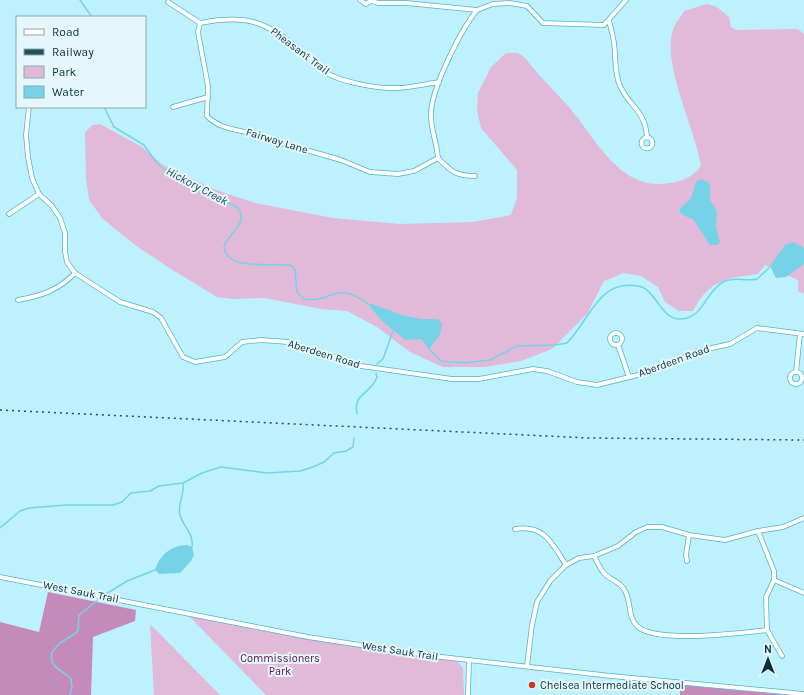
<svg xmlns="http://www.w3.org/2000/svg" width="804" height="695" viewBox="0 0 804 695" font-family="Karla,sans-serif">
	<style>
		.green { fill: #e1b9d9 }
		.forest { fill: #c48bba }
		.water { fill: #76d3e7 }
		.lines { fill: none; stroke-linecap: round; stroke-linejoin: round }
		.stream { stroke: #76d3e7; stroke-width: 1.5 }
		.minor-casing { stroke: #52b2c6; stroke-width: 5.5 }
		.minor { stroke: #fff; stroke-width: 4 }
		.rail { stroke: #234f58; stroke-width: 1.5; stroke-dasharray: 2 4; stroke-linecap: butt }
		.poi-dot { fill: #c63b20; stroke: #e6f7fb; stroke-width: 1.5 }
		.labels { text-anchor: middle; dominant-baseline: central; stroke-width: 4; stroke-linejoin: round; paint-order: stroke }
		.street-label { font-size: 11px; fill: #063139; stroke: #e6f7fb }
		.park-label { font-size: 11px; fill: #56114e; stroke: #e6f7fb }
		.poi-label { font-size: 11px; fill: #063139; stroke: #e6f7fb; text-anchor: start }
		.water-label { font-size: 12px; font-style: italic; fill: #1f4a53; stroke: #e6f7fb }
	</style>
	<rect width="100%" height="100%" fill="#bcf1fd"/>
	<g class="green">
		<path d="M707,4L717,7L729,17L731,27L736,30L798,29L804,34V294L798,291V280L765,265L758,274C726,278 709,280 693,311H679L665,302L658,287L641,276L624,273L604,281L587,314L552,349L521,361L485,367H443L410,352L377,327L347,311L321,309L265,298L234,299L217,297L171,269L135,245L103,219L89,200L86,178L85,133L92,125L100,124L142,147L163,165L213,189L255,203L333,218L399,224L473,222L511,215L517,198V170L481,128L477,110L478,93L491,67L506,53H518L525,58C538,75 554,90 568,106C596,138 619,192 670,183C683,181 693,177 701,166C696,131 661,62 673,30C675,23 681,17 684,11Z"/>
		<polygon points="189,616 295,637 457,661 463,668 464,695 266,695"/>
		<polygon points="150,624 220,695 154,695"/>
	</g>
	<g class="forest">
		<polygon points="48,592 136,610 135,621 93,637 91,695 0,695 0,622 39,632"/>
		<polygon points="680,685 787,695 680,695"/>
	</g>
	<g class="water">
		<polygon points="702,179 710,184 710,200 717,211 716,227 720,242 717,245 710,245 694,220 681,214 679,210 691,198 696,182"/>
		<polygon points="794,242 804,248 804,264 786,277 776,278 770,266 785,245"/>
		<polygon points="368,304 372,304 405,316 422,319 438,319 442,324 440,335 429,349 421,339 405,340 381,320"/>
		<path d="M187,545L192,547L194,555L191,561L180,573L159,574L155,570C159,556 171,545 187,545Z"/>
	</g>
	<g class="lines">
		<g class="stream">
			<polyline points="80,0 92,17"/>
			<path d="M104,107L114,127L144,145L156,162L166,171L189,180L238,208C249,225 228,232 224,247C227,273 276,261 292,266L295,270L297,292L304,299C333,304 334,279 368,304"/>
			<path d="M429,349L441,361L465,363L490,360L517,346L555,345L567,343C590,320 598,279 638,286C657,289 660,321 682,319C704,317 706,291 723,282C734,276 746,282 757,279L769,268"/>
			<polyline points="377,364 383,359 393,331"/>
			<path d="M357,414C353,392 370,396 377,377L376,373"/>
			<path d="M183,483C185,495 177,503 180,515C183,526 194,534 192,547"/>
			<polyline points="0,528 20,511 29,508 66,505 113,505 122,502 131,493 150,491 159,486 183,483 202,473 221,467 267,473 300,471 313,467 324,462 334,453 346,451 353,447 354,438"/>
			<polyline points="106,594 127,581 155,570"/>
			<path d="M70,695L72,687L71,679C63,670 48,668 52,652L60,643L76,633L78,630L79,615L99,599"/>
		</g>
		<g class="minor-casing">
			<g id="minor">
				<polyline points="360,0 366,4 372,0"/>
				<polyline points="372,1 378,3 406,3 477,10 493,4 510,3 527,6 543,23 604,25 626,0"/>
				<path d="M168,2L200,23C248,14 265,21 302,52C310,59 317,67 325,72C340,82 379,89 396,88C410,88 425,84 439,82"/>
				<path d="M609,21C611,28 613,36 614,43C616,57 614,72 620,86C630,107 645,110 647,137"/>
				<path d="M200,23L198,32L208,86L207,116C221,131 243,129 261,137L341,160L370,172L398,174L414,171L438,158"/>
				<polyline points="29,107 26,135 28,157 32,178 39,194 52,206 60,218 65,233 65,252 67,262 75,273 120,302 153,312 161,318 183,357 195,362 225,357 242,342 261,340 288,342 361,366 452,379 479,379 533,369 547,371 577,382 597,385 654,371 698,351 730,344 757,328 804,334"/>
				<polyline points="173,107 208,97"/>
				<circle cx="647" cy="143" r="5.5"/>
				<path d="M438,158C437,144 431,130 431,116C430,90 461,30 477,10"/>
				<path d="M438,158C451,171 455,176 475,176"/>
				<polyline points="9,214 39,194"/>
				<path d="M18,300C41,296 59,290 75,273"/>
				<circle cx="616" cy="339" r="6"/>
				<polyline points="618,345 629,377"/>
				<circle cx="796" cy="378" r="6"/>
				<polyline points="796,372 800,334"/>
				<path d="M515,529C544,524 552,543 566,565"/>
				<polyline points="758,531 774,571 774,580 766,597 767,630 782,656"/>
				<path d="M594,556C597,561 599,567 603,572C608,579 619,581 624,589C632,601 627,616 637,626C655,644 741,633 767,630"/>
				<polyline points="687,561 686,555 689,535"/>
				<polyline points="0,577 308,637 433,656 611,676 804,694"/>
				<polyline points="774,580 804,593"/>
				<polyline points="527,666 532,625 537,602 550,581 566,565 579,558 594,556 618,546 636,532 647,527 662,527 689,535 725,540 758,531 783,527 804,518"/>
				<polyline points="468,695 469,660"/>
			</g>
		</g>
		<use href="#minor" class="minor"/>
		<polyline class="rail" points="0,410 589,438 804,440"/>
	</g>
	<circle class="poi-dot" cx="532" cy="685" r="4"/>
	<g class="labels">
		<g class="street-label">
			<text transform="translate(300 51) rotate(37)">Pheasant Trail</text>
			<text transform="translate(277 141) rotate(17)">Fairway Lane</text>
			<text transform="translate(324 354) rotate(17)">Aberdeen Road</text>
			<text transform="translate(674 361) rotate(-20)">Aberdeen Road</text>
			<text transform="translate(81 592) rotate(11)">West Sauk Trail</text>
			<text transform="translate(400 651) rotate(9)">West Sauk Trail</text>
		</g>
		<g class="park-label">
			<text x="280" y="658">Commissioners<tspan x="280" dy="13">Park</tspan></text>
		</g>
		<g class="poi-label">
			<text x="540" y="685">Chelsea Intermediate School</text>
		</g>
		<g class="water-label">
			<text transform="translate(197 186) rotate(28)">Hickory Creek</text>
		</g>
	</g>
	<rect x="16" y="16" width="130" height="92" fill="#e6f7fb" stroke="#8ca8ad"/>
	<rect x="24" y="29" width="20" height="6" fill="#ffffff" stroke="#8ca8ad"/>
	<text x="52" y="36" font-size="12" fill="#063139">Road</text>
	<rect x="24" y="49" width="20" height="6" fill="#234f58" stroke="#8ca8ad"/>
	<text x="52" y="56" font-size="12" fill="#063139">Railway</text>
	<rect x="24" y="66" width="20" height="12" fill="#e1b9d9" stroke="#8ca8ad"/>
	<text x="52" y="76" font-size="12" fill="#063139">Park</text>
	<rect x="24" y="86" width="20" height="12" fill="#76d3e7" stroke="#8ca8ad"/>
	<text x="52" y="96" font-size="12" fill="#063139">Water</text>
	<g transform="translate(768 659)" stroke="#e6f7fb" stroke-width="3" paint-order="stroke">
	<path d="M0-3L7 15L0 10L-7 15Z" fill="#063139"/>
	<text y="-6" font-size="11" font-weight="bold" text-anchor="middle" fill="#063139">N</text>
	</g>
</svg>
